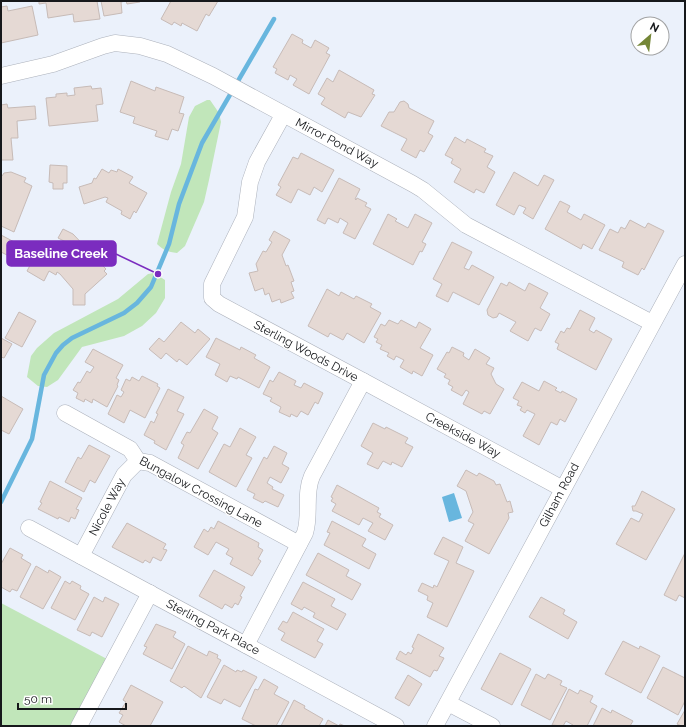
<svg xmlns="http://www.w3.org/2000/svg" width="686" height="727" viewBox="0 0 686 727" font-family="Raleway,sans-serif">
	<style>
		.green { fill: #c1e6ba }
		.water { fill: #68b6de }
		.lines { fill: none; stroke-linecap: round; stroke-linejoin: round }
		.stream { stroke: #68b6de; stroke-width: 4.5 }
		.building { fill: #e5d9d4; stroke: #c7bbb7 }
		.minor-casing { stroke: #acb1bb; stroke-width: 17 }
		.minor { stroke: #fff; stroke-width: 16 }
		.labels { text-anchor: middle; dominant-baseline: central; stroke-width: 3; stroke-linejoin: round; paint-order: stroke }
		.street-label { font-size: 12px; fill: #16181b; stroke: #fff }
		.leader { fill: none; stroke: #7b2cbf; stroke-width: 1.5 }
		.callout-dot { fill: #7b2cbf; stroke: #fff; stroke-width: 1.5 }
		.callout { fill: #7b2cbf; stroke: #7b2cbf; stroke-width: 1.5 }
		.callout-label { font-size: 13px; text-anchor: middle; font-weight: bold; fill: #fff }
	</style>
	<rect width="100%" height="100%" fill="#ebf1fb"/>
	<g class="green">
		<path d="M207,100H210L219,113L221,122L209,180L204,202L185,246L177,253C168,252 163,250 157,244L171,192L181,164L189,117L195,106Z"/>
		<polygon points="154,273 165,280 165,298 156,313 142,326 124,336 82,347 58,380 47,387 38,386 27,377 31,356 37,348 54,333 118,299 148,274"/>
		<polygon points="1,603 107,659 71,726 1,726"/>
	</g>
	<polygon class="water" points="454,493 462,518 449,522 442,497"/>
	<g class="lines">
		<polyline class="stream" points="1,502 32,439 44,375 56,353 63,345 72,338 124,313 137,303 151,287 169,244 179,204 202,143 274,19"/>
	</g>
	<g class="building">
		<polygon points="39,1 97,1 100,19 74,22 73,14 48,18 46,3 39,4"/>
		<polygon points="101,1 140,1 140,2 127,4 126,1 121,2 122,13 104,16"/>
		<polygon points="171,1 218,1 209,16 206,14 197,31 182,23 181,26 174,22 172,25 161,19"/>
		<polygon points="7,6 8,11 32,6 38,35 1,43 1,7"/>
		<polygon points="292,34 303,40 302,43 311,48 315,40 329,48 326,53 330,55 309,94 293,85 297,79 290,75 288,80 275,73 277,69 273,67"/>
		<polygon points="339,70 374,90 372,94 375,95 361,117 348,112 345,118 321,104 325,98 318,94 327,78 333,82"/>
		<polygon points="131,81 155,91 156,87 184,97 179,113 184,114 178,131 172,129 168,140 155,136 157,131 133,123 135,117 120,112"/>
		<polygon points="91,86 92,89 101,88 103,104 96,105 98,121 49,126 46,98 56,97 56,94 67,93 67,96 75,95 74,88"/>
		<polygon points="404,101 408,104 409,108 434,121 428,133 433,136 424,152 420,150 416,158 401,150 407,139 381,126 389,112 394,112 400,102"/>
		<polygon points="7,104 8,108 35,106 36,119 17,121 18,138 11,138 13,160 1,160 1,105"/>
		<polygon points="455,137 465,143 467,139 486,149 484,152 493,156 487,167 495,172 484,193 476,189 474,193 454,182 461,169 451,163 453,159 445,155"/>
		<polygon points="301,153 334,170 322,192 314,187 310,195 298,189 291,203 276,195 281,187 278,185 293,157 298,159"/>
		<polygon points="50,165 67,166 67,183 63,183 63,189 53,189 53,183 49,182"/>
		<polygon points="102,169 109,173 111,170 117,172 118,169 133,177 129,183 147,193 136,213 134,211 130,219 121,214 122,211 106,202 108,198 105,197 84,204 79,187 92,183 94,178 96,179"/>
		<polygon points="11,172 26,178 24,182 32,186 14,232 1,226 1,176 2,176 4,173"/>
		<polygon points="514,172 538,186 544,175 554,180 533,219 523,213 526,208 519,205 514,215 496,205"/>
		<polygon points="339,178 360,189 355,199 356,200 357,198 367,203 365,206 371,209 355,239 343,233 348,223 340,218 338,223 328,218 325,224 317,220"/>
		<polygon points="560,201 570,206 567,212 581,220 584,214 605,225 592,249 583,244 581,249 545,229"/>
		<polygon points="388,214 397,219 395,221 408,228 415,214 432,223 422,242 426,244 422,252 420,251 413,265 373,244"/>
		<polygon points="630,220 645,228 648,223 664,231 644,270 642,268 638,275 622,267 624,262 599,250 610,229 618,233 621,227 625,229"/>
		<polygon points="63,229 73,234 92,254 95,251 104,260 100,263 106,269 104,271 107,274 85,294 85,305 73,305 73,289 60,274 57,272 56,275 49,271 44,281 27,271 41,245 68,260 76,253 66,242 58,238"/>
		<polygon points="274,231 290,240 282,255 286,266 288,265 294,281 291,282 294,291 291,292 294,298 281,303 280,299 272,302 269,293 265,295 263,288 255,291 249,273 258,271 256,264 263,251 266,252 272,242 269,240"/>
		<polygon points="1,235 20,245 13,258 1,252"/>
		<polygon points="452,242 472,252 464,268 469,270 472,265 494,277 479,305 453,292 448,302 436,296 442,284 433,279"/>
		<polygon points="509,282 525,291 529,283 548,293 540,308 550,314 541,331 535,328 528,341 510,331 516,322 499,313 497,317 493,318 488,315 487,310 501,283 507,286"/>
		<polygon points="327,289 339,296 341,292 354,299 356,296 372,304 370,307 381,313 364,343 347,333 343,340 330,333 328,337 308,326"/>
		<polygon points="580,310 595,318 589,330 594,333 596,330 612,339 596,370 557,349 559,344 555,342 561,331 564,333 567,328 570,329"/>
		<polygon points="19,312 36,321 22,347 5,338"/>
		<polygon points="389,320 398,324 401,320 416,328 419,322 431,329 420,348 433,355 422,376 413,371 412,374 400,367 404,360 396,356 394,360 387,356 389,353 380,349 382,345 376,342 378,339 374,337 381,324 385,326"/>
		<polygon points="181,322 195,333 198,329 210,339 187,365 179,359 177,362 166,353 161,359 149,349 159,338 164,342"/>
		<polygon points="1,338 12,344 4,358 1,357"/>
		<polygon points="216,338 240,350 241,347 256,355 254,358 270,367 259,388 238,377 237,379 230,376 227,382 215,375 220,364 206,357"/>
		<polygon points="452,347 464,353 463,356 469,360 475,349 490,358 486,364 494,368 491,374 496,384 504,389 490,414 484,411 482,414 463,404 469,392 466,390 462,396 451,390 453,387 448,384 450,380 444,377 446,374 437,369 447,352 449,353"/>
		<polygon points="93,349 123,365 116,378 119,380 117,385 118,386 107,407 93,399 92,403 85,399 84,402 76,398 78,393 73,390 78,382 80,383 87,371 90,373 94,367 85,362"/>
		<polygon points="279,372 296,381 294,385 301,388 304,383 323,393 318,404 315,402 308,415 301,411 297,417 291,414 290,417 279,412 281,407 270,401 272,398 263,394 270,380 273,382"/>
		<polygon points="142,376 158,384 157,386 160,388 145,418 130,410 124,423 108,414 117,395 121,397 124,392 121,390 126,379 130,381 132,377 139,381"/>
		<polygon points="544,381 557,388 555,390 561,393 562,391 577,399 565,422 560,419 557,425 551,422 539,445 523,436 535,414 527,410 525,413 520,410 522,407 517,405 519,401 513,398 522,382 539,391"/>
		<polygon points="168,389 184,397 177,411 184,414 166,450 154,443 155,441 144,435 151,421 154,423 158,414 156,413"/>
		<polygon points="1,396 23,409 9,434 1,430"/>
		<polygon points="204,409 218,417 212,429 218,433 198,469 178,458 184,445 181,443 187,432 190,433"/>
		<polygon points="373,423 385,429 386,427 408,438 405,443 413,447 402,467 392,462 391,465 383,461 378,469 367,464 373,453 361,446"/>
		<polygon points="240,428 256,437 246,455 252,458 236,487 209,472 224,444 230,447"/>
		<polygon points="89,445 110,456 95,483 90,480 84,492 65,482 78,457 81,459"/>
		<polygon points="274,446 287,453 282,464 289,468 281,483 270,477 267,483 273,487 272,489 284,495 278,507 265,501 263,503 253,498 255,494 247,490 264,457 267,459"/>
		<polygon points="466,470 477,476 479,473 494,481 496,485 500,484 507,502 510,501 513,512 508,513 509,518 489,554 465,541 474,524 468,521 473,512 466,491 457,486"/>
		<polygon points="50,481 82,498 76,509 79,510 75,519 71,517 69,522 59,517 58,519 38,509 42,503 40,502"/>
		<polygon points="337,485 379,508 377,512 381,514 379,517 393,525 385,540 368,531 373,523 363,518 359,525 332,511 336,504 331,501 333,498 331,497"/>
		<polygon points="642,491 675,509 646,560 616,544 631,518 639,522 643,514 636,511 633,511 632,506 635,506"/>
		<polygon points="218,521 259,543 258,547 263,550 258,559 261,561 252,576 230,564 233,558 226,554 229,549 216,542 208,555 194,547 204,529 208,532 211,527 214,529"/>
		<polygon points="332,521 366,539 362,546 376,554 369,569 324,545 330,533 327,532"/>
		<polygon points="127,523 166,544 163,549 167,550 161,561 153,557 150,563 145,560 143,563 112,547"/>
		<polygon points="443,537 463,547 456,563 474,571 447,627 427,617 433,603 427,600 428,596 418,591 422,583 433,588 434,585 437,587 449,561 434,554"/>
		<polygon points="10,548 23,555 21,558 31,564 17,591 12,589 10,592 1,587 1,564"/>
		<polygon points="318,553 349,570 346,576 361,584 352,600 306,575"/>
		<polygon points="685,553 685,598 679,595 676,601 664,595"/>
		<polygon points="36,566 48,573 49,570 61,577 43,609 20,597"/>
		<polygon points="214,570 245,587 240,596 242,597 238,605 235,603 232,608 225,604 222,609 199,596"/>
		<polygon points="65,581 70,584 72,581 81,586 80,589 89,594 75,620 51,608"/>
		<polygon points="303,582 335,599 331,606 346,614 337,630 313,617 315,613 304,607 302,610 291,604"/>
		<polygon points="94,597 103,602 105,597 119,604 102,637 92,632 90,636 77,630"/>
		<polygon points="541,597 565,610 563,614 577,622 568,639 529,617"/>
		<polygon points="293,612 324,629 317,641 323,644 315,658 281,640 285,633 278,629 283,621 287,623"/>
		<polygon points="156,624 176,632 173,637 185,644 172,669 143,654 147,647 144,646"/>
		<polygon points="418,634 444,648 439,656 444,658 437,671 434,670 430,677 396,659 400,651 406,655 408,652 411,654 414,648 412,647"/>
		<polygon points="623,641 639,649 640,646 660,656 641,693 605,674"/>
		<polygon points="188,646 207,656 209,651 218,655 217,658 221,660 201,698 184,686 182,688 170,681"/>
		<polygon points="500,653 531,669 512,705 481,689"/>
		<polygon points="224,665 236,672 237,670 242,672 243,670 257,677 240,707 224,699 221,704 207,697"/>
		<polygon points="663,667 685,678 685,701 678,715 647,698"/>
		<polygon points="536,674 545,679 548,674 562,681 560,685 567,688 550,720 521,705"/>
		<polygon points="408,675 422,684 409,706 395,698"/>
		<polygon points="264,679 278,687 274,694 289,702 276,726 256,726 242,719 255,689 258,690"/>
		<polygon points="131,685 163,702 150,726 126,726 119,722 123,715 119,713 126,702 123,700"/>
		<polygon points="569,689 578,694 580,690 593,696 590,702 597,706 587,726 572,726 573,725 566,721 563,726 552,725"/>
		<polygon points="294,700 305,706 304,708 323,719 319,726 281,726"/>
		<polygon points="602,708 611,713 612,710 633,721 630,726 593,726"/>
		<polygon points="685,710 685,726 681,726 677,724"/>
		<polygon points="328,720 339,726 340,724 345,726 325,726"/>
	</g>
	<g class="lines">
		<g class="minor-casing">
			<g id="minor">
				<polyline points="1,76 53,64 103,46 115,43 140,46 167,54 213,76 413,184 423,190 466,225 652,323"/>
				<polyline points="363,381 563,489"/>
				<polyline points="65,413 130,449 138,461 150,463 299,544"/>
				<polyline points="29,528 396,726"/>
				<polyline points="81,556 124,475 138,461"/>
				<path d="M246,645L305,533C311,514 304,494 312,476L363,381L219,304L212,298V284L245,217L250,182L257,162L283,115"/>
				<polyline points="448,703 492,726"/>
				<polyline points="79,726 150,593"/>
				<polyline points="435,726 685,264"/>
			</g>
		</g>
		<use href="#minor" class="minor"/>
	</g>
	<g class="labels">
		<g class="street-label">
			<text transform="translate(337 143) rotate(28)">Mirror Pond Way</text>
			<text transform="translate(306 351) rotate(28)">Sterling Woods Drive</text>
			<text transform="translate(463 435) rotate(28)">Creekside Way</text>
			<text transform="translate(201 492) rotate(28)">Bungalow Crossing Lane</text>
			<text transform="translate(559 495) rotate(-62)">Gilham Road</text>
			<text transform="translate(107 507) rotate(-62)">Nicole Way</text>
			<text transform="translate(213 627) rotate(28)">Sterling Park Place</text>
		</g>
	</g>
	<path class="leader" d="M158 274L116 254"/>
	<circle class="callout-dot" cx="158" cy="274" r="4"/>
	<rect class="callout" x="7" y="241" width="109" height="25" rx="4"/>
	<g class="callout-label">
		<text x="61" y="258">Baseline Creek</text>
	</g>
	<rect width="686" height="727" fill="none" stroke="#16181b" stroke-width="4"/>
	<g transform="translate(650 36) rotate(28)"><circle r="19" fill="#ffffff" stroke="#a2a3a4"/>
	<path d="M0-3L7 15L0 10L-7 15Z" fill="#748636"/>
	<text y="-6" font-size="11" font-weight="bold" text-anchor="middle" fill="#16181b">N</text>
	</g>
	<path d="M18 703v6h108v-6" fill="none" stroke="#16181b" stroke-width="2"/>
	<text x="24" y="703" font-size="12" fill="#16181b" stroke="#ffffff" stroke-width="3" paint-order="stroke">50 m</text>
</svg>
